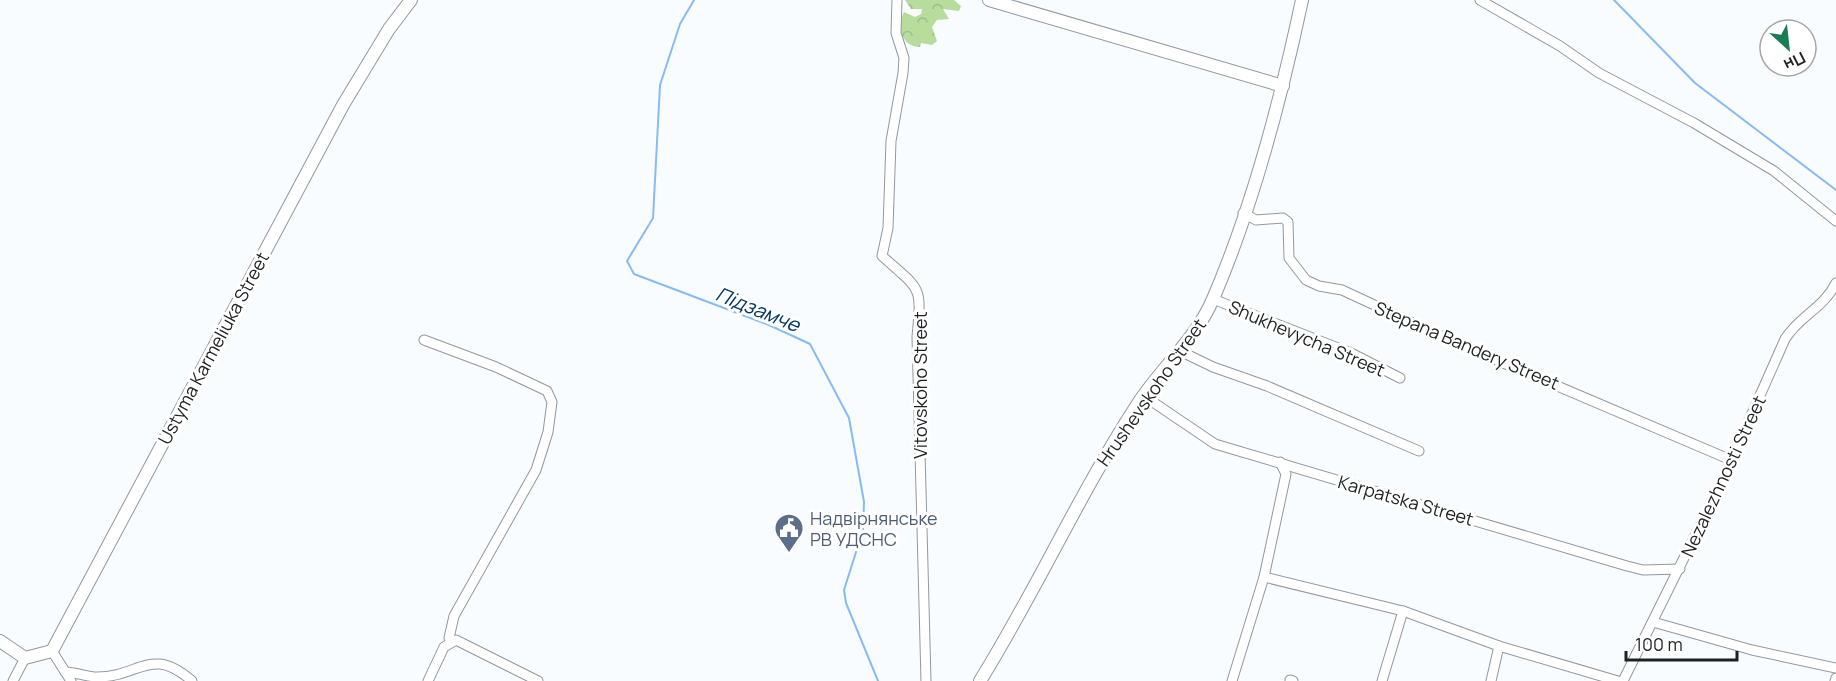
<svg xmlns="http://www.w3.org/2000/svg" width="1836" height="681" viewBox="0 0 1836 681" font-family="Manrope,sans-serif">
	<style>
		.forest { fill: url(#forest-crowns) }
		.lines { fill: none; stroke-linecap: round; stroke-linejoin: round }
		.stream { stroke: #86bcf1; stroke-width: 2 }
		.street-casing { stroke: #92989e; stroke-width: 11 }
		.secondary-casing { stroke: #92989e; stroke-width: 14 }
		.street { stroke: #fff; stroke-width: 9 }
		.secondary { stroke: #fff; stroke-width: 12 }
		.labels { text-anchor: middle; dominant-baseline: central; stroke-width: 6; stroke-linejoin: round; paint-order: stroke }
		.street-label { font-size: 18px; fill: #1e2022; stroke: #fff }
		.service-label { font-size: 18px; fill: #4e5e75; stroke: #fff; text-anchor: start }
		.water-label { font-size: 20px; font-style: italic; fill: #033963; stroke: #fff }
	</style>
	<defs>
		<pattern id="forest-crowns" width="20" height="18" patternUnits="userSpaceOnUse" patternTransform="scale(1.5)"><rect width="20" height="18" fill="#b8dc9c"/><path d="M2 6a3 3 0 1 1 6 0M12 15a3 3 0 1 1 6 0" fill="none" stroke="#9ebc86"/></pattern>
	</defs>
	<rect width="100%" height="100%" fill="#f9fcfe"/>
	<path class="forest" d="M905,0H954L961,6L959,11L943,9L949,19L937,20L932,27L937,41L932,45L921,43L920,47C901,47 897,26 904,12L915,17L921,14L922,9H911Z"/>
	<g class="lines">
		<g class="stream">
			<polyline points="694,0 680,24 660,85 653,218 627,261 634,274 769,325 810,344 849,418 864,502 863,530 844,590 846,603 878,681"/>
			<polyline points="1614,0 1695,83 1836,190"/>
		</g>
		<g class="street-casing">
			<g id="street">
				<path d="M897,0L896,33L904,58L903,73L891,141L888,228L882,256C921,291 922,284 917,337L926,681"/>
				<polyline points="1480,0 1560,46 1599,73 1694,123 1774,171 1836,221"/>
				<polyline points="1243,213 1256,220 1283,218 1288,222 1289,258 1306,280 1319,286 1342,290 1454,342 1731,460"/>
				<polyline points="1213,299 1351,353 1400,378"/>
				<polyline points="424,340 496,367 547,391 552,402 548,432 536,470 454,616 449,638"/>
				<polyline points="1180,351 1213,367 1267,386 1419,451"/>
				<polyline points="1144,396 1215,444 1627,566 1643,570 1680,569"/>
				<polyline points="1264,577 1403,611 1499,646 1618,681"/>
				<polyline points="1653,622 1752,650 1836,668"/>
				<polyline points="52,651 71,681"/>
				<path d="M65,672C76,672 87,677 97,677C140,677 151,645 192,681"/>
				<polyline points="1290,680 1293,681"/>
				<polyline points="13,681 25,658"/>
				<polyline points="428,681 444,647 456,640 538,681"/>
				<polyline points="1232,681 1264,577 1286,474 1280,462"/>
				<polyline points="1382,681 1403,611"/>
				<polyline points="1491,681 1499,646"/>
				<path d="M1623,681L1723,479L1785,339C1800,315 1823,309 1836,283"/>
				<polyline points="1835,681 1836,678"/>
			</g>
		</g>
		<g class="secondary-casing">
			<g id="secondary">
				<polyline points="989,0 1283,86"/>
				<polyline points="0,641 25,658 52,651 343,105 389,29 411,0"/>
				<path d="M980,681C1036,591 1079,494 1137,405C1160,369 1196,339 1213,299C1253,206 1281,99 1302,0"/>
			</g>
		</g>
		<use href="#street" class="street"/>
		<use href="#secondary" class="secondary"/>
	</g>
	<defs>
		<g id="civic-pin" transform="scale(1.5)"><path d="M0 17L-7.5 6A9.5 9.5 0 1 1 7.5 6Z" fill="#5c6f8a" stroke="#fff"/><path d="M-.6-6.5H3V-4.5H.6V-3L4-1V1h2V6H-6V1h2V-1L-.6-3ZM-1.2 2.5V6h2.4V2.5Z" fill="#fff"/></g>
	</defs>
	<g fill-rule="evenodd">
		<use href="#civic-pin" x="789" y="528"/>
	</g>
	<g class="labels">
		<g class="street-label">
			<text transform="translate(1307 338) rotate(23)">Shukhevycha Street</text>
			<text transform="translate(1467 345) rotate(23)">Stepana Bandery Street</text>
			<text transform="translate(213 348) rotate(-62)">Ustyma Karmeliuka Street</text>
			<text transform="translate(920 385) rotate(-90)">Vitovskoho Street</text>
			<text transform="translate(1151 392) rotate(-55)">Hrushevskoho Street</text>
			<text transform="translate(1723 476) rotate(-65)">Nezalezhnosti Street</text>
			<text transform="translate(1406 500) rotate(16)">Karpatska Street</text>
		</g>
		<g class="service-label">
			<text x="810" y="518">Надвірнянське<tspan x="810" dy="21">РВ УДСНС</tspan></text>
		</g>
		<g class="water-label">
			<text transform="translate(758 309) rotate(22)">Підзамче</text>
		</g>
	</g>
	<g transform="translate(1788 48) rotate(153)"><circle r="28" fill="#ffffff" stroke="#a5a6a7" stroke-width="1.5"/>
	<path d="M0-4.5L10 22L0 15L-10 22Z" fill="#187c55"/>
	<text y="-9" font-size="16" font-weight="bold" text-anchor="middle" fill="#1e2022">Пн</text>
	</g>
	<path d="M1626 651v9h111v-9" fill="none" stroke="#1e2022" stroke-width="3"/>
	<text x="1635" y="651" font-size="18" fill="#1e2022" stroke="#ffffff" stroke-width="4.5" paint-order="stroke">100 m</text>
</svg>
